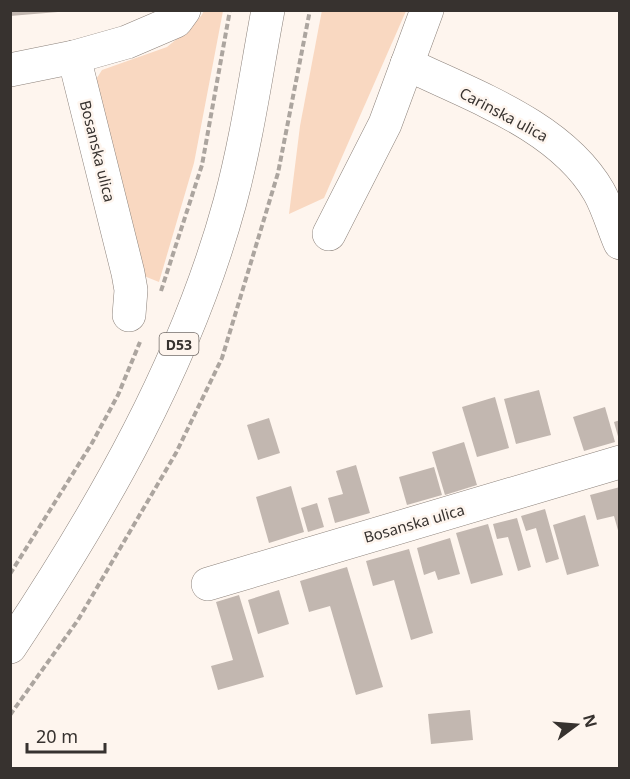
<svg xmlns="http://www.w3.org/2000/svg" width="630" height="779" viewBox="0 0 630 779" font-family="'Noto Sans',sans-serif">
	<style>
		.green { fill: #f9d8c1 }
		.building { fill: #c2b7b0 }
		.lines { fill: none; stroke-linecap: round; stroke-linejoin: round }
		.minor-casing { stroke: #8c827b; stroke-width: 34 }
		.major-casing { stroke: #8c827b; stroke-width: 34 }
		.path { stroke: #aca59f; stroke-width: 4; stroke-dasharray: 6 3; stroke-linecap: butt }
		.minor { stroke: #fff; stroke-width: 33 }
		.major { stroke: #fff; stroke-width: 33 }
		.labels { text-anchor: middle; dominant-baseline: central; stroke-width: 5; stroke-linejoin: round; paint-order: stroke }
		.shield { fill: #fef5ee; stroke: #736c68; stroke-width: 1.5 }
		.shield-label { font-size: 14px; font-weight: bold; fill: #37322f }
		.street-label { font-size: 15px; fill: #37322f; stroke: #fef5ee }
	</style>
	<rect width="100%" height="100%" fill="#fef5ee"/>
	<g class="green">
		<polygon points="322,10 406,11 324,198 289,214 300,126"/>
		<polygon points="204,11 223,11 194,163 159,282 144,276 95,81 102,70 167,47 189,29 201,16"/>
	</g>
	<g class="building">
		<polygon points="10,10 58,10 58,12 10,16"/>
		<polygon points="539,390 551,435 516,444 504,399"/>
		<polygon points="495,397 509,448 477,457 462,407"/>
		<polygon points="605,407 615,442 584,451 573,417"/>
		<polygon points="269,418 280,453 258,460 247,425"/>
		<polygon points="620,420 620,440 619,440 614,422"/>
		<polygon points="464,442 477,485 445,495 432,452"/>
		<polygon points="356,465 370,513 335,523 328,498 343,494 336,471"/>
		<polygon points="434,467 442,495 407,505 399,477"/>
		<polygon points="291,486 304,532 269,543 256,497"/>
		<polygon points="620,487 620,534 619,534 614,516 597,520 590,495"/>
		<polygon points="317,503 324,527 308,532 301,508"/>
		<polygon points="545,509 559,559 546,563 536,528 526,531 521,516"/>
		<polygon points="585,515 599,566 567,575 553,525"/>
		<polygon points="517,518 531,567 518,571 508,537 497,539 493,524"/>
		<polygon points="488,524 503,575 471,584 456,533"/>
		<polygon points="450,538 460,574 438,580 435,571 424,575 417,548"/>
		<polygon points="409,549 433,633 411,640 394,580 373,586 366,561"/>
		<polygon points="347,567 383,687 356,695 330,606 309,612 300,581"/>
		<polygon points="279,590 289,624 258,634 248,600"/>
		<polygon points="239,595 264,677 218,690 211,666 233,660 216,602"/>
		<polygon points="470,710 473,740 431,744 428,714"/>
	</g>
	<g class="lines">
		<g class="minor-casing">
			<g id="minor">
				<polyline points="74,57 128,273 131,290 129,315"/>
				<path d="M407,64C473,96 561,126 599,192C608,208 613,227 620,243"/>
				<polyline points="10,70 74,57 127,42 176,21 184,10"/>
				<polyline points="329,234 385,124 427,10"/>
				<polyline points="208,584 620,462"/>
			</g>
		</g>
		<g class="major-casing">
			<path id="major" d="M10,647C102,509 186,363 230,202C247,139 256,74 268,10"/>
		</g>
		<g class="path">
			<polyline points="161,291 202,165 230,10"/>
			<polyline points="10,574 92,443 118,395 140,342"/>
			<polyline points="10,715 78,620 176,453 222,358 278,173 310,10"/>
		</g>
		<use href="#minor" class="minor"/>
		<use href="#major" class="major"/>
	</g>
	<g class="labels">
		<rect class="shield" x="159.5" y="333" width="39" height="22" rx="4.5"/>
		<g class="shield-label">
			<text x="179" y="344">D53</text>
		</g>
		<g class="street-label">
			<text transform="translate(504 114) rotate(28)">Carinska ulica</text>
			<text transform="translate(98 151) rotate(76)">Bosanska ulica</text>
			<text transform="translate(414 523) rotate(-16)">Bosanska ulica</text>
		</g>
	</g>
	<rect width="630" height="779" fill="none" stroke="#37322f" stroke-width="24"/>
	<g transform="translate(576 725) rotate(74)" stroke="#fef5ee" stroke-width="4.5" paint-order="stroke">
	<path d="M0-4.5L10 22L0 15L-10 22Z" fill="#37322f"/>
	<text y="-9" font-size="16" font-weight="bold" text-anchor="middle" fill="#37322f">N</text>
	</g>
	<path d="M27 743v9h78v-9" fill="none" stroke="#37322f" stroke-width="3"/>
	<text x="36" y="743" font-size="18" fill="#37322f" stroke="#fef5ee" stroke-width="4.5" paint-order="stroke">20 m</text>
</svg>
